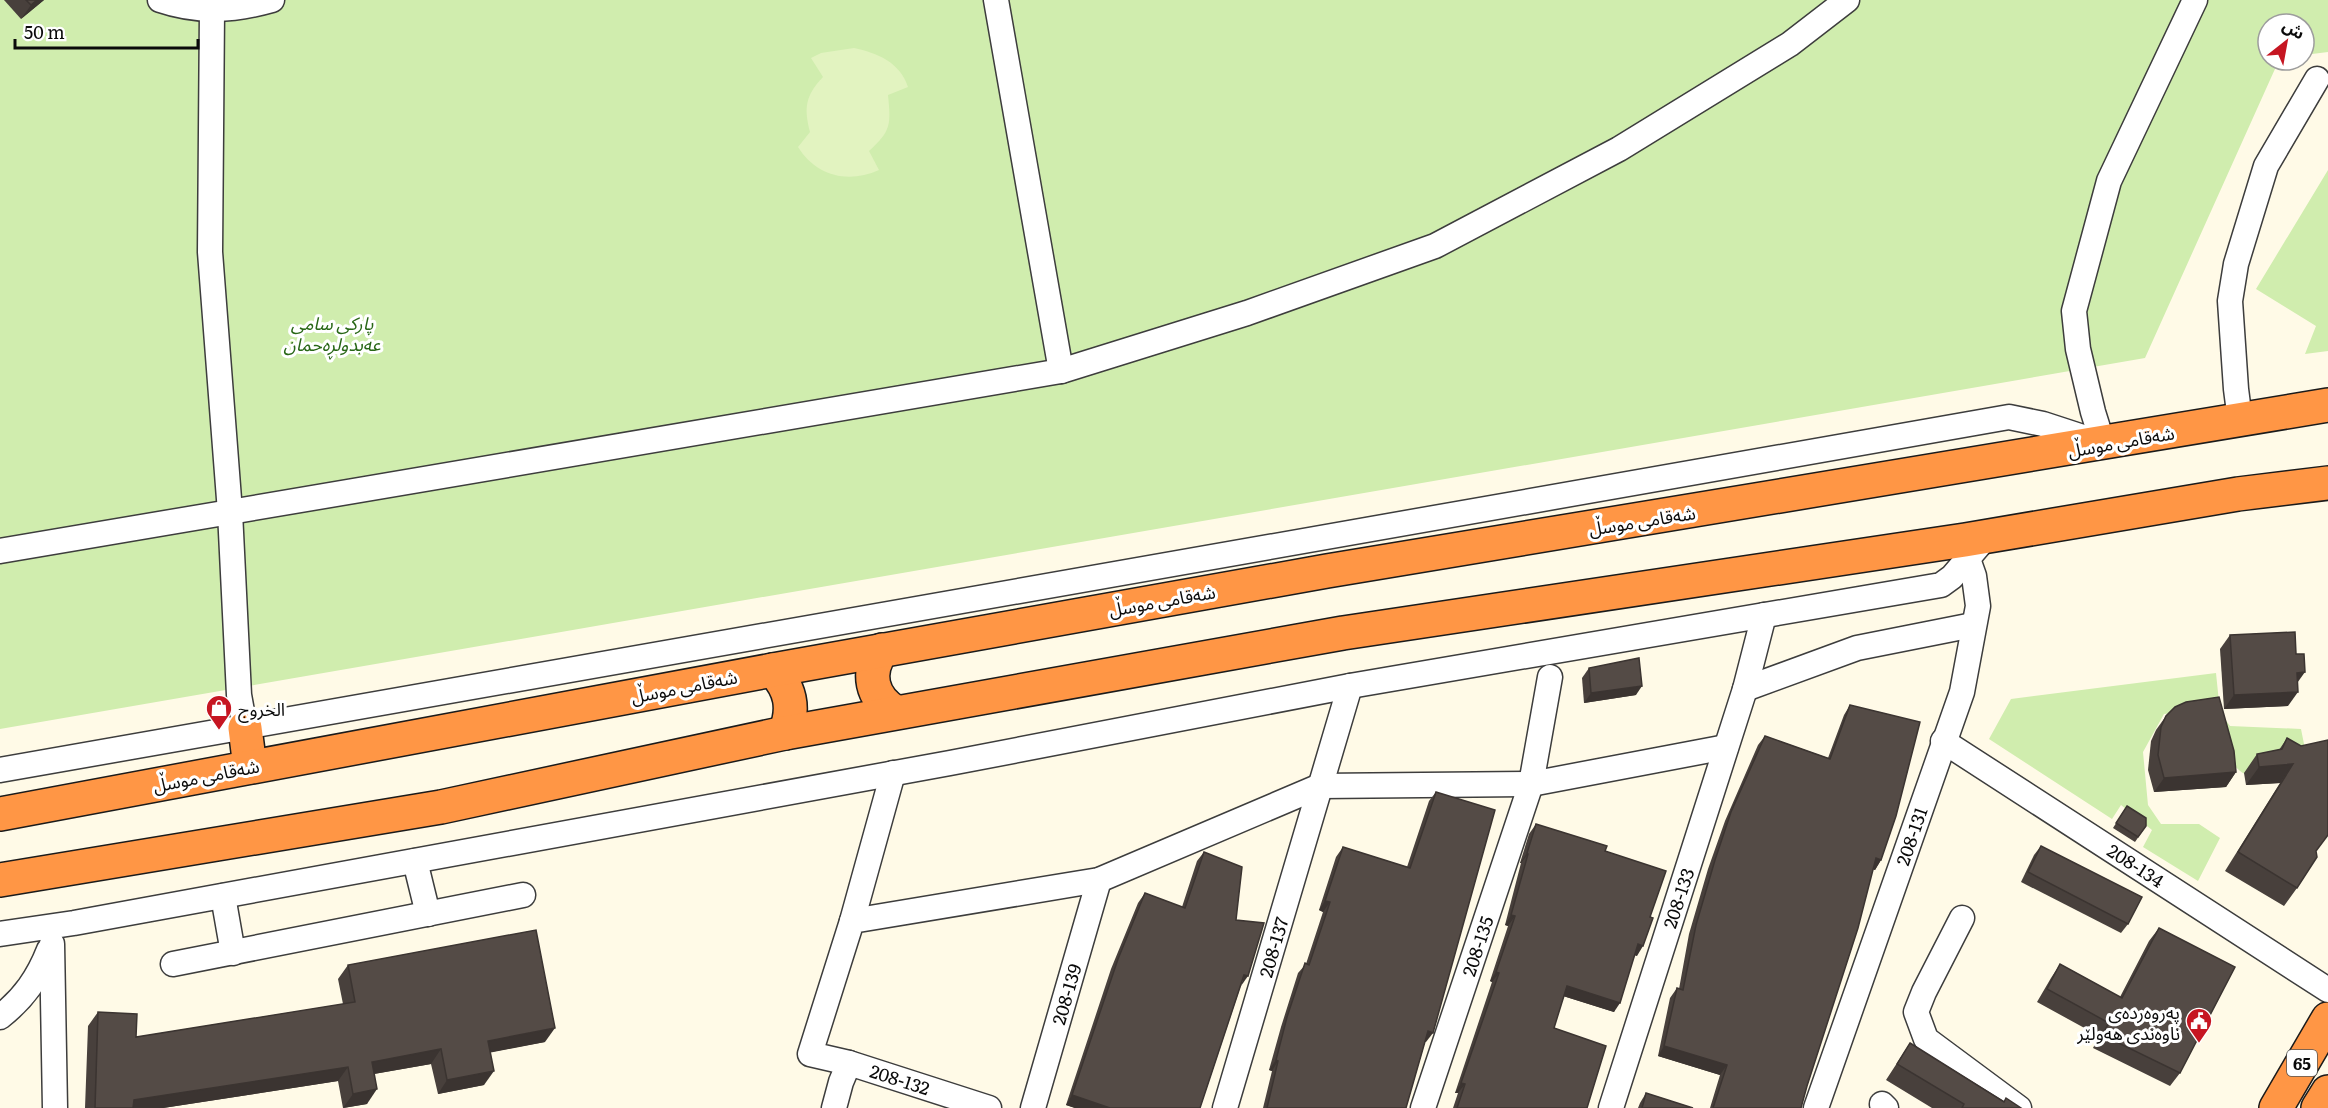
<svg xmlns="http://www.w3.org/2000/svg" width="2328" height="1108" viewBox="0 0 2328 1108" font-family="Literata,'Noto Sans Arabic',serif">
	<style>
		.green { fill: #d0edae }
		.pitch { fill: #e2f3c0 }
		.lines { fill: none; stroke-linecap: round; stroke-linejoin: round }
		.minor-casing { stroke: #3d3d3d; stroke-width: 27 }
		.highway-casing { stroke: #1b1b1b; stroke-width: 36 }
		.minor { stroke: #fff; stroke-width: 24 }
		.highway { stroke: #ff9645; stroke-width: 33 }
		.wall { fill: #48403c }
		.shaded-wall { fill: #3b3431 }
		.building { fill: #544b46; stroke: #3b3431; stroke-width: 1.5 }
		.labels { text-anchor: middle; dominant-baseline: central; stroke-width: 6; stroke-linejoin: round; paint-order: stroke }
		.shield { fill: #fff; stroke: #545454; stroke-width: 1.5 }
		.shield-label { font-size: 16px; font-weight: bold; fill: #0a0a0a }
		.park-label { font-size: 18px; font-style: italic; fill: #286716; stroke: #fff }
		.street-label { font-size: 18px; fill: #0a0a0a; stroke: #fff }
		.poi-label { font-size: 18px; fill: #0a0a0a; stroke: #fff; text-anchor: start }
	</style>
	<rect width="100%" height="100%" fill="#fffae7"/>
	<g class="green">
		<polygon points="0,0 2328,0 2328,52 2304,55 2304,24 2268,24 2268,60 2279,60 2145,358 0,729"/>
		<polygon points="2328,170 2328,351 2305,354 2316,326 2256,289"/>
		<path d="M2216,673L2220,712L2230,726L2301,729L2306,754L2273,751L2261,776C2227,781 2221,734 2212,709L2164,714L2143,752L2148,805L2161,824H2199L2220,838L2198,881L2143,847L2152,830L2121,805L2112,819L1989,739L2011,699Z"/>
	</g>
	<path class="pitch" d="M854,48C877,53 900,62 908,87L888,95C891,125 891,131 869,151L879,170C848,184 816,176 798,147L810,132C804,108 805,96 823,77L811,58L821,53Z"/>
	<g class="lines">
		<g class="minor-casing">
			<g id="minor">
				<path d="M160,0C198,13 233,11 272,0"/>
				<polyline points="996,0 1061,371"/>
				<polyline points="212,10 210,252 230,512 239,695 245,728"/>
				<polyline points="2240,420 2236,389 2230,301 2236,264 2266,166 2317,79"/>
				<polyline points="2103,444 2093,412 2078,349 2074,311 2109,181 2195,0"/>
				<polyline points="0,551 1061,371 1247,313 1435,246 1619,149 1790,44 1847,0"/>
				<polyline points="1745,689 1857,648 1973,625"/>
				<polyline points="1943,741 2328,990"/>
				<polyline points="0,770 2009,417 2043,424 2098,442"/>
				<polyline points="415,861 428,914"/>
				<polyline points="223,896 233,953"/>
				<polyline points="1962,918 1924,992 1916,1012 1926,1039 2019,1108"/>
				<polyline points="852,921 893,773"/>
				<polyline points="0,934 74,923 950,763 1350,686 1941,585 1952,577 1987,536"/>
				<polyline points="52,944 55,1108"/>
				<polyline points="173,964 523,895"/>
				<path d="M0,1017C24,998 38,978 49,950"/>
				<polyline points="1882,1104 1886,1108"/>
				<polyline points="834,1108 841,1082 849,1063"/>
				<polyline points="989,1108 849,1063 810,1054 852,921 1099,880 1320,786 1531,784 1726,747"/>
				<polyline points="1033,1108 1099,880"/>
				<polyline points="1225,1108 1350,686"/>
				<polyline points="1423,1108 1531,784 1550,677"/>
				<polyline points="1611,1108 1745,689 1764,615"/>
				<polyline points="1816,1108 1962,692 1978,606 1974,576 1968,559"/>
			</g>
		</g>
		<g class="highway-casing">
			<g id="highway">
				<path d="M882,650C866,673 871,697 895,712"/>
				<path d="M773,670C791,689 795,708 785,733"/>
				<polyline points="245,728 250,767"/>
				<polyline points="0,814 773,670 1327,571 2328,405"/>
				<polyline points="0,880 441,807 785,733 1343,633 1965,540 2238,494 2328,483"/>
				<polyline points="2276,1108 2328,1019"/>
				<polyline points="2318,1108 2328,1092"/>
			</g>
		</g>
		<use href="#minor" class="minor"/>
		<use href="#highway" class="highway"/>
	</g>
	<g class="wall">
		<polygon points="4,0 44,0 21,19"/>
		<polygon points="2230,635 2288,706 2224,709 2220,649"/>
		<polygon points="1589,668 1636,695 1584,703 1582,678"/>
		<polygon points="1850,705 1881,860 1875,870 1873,869 1807,1086 1801,1108 1710,1108 1720,1075 1658,1056 1670,998 1677,988 1679,989 1689,934 1708,869 1725,821 1758,745 1765,736 1828,758 1844,715"/>
		<polygon points="2166,716 2236,772 2226,787 2154,792 2148,770 2151,741 2156,730"/>
		<polygon points="2287,738 2316,852 2297,888 2284,906 2225,871 2280,783 2246,785 2244,773 2257,754 2279,750"/>
		<polygon points="1436,792 1426,1042 1425,1042 1406,1108 1263,1108 1272,1071 1269,1070 1281,1027 1298,973 1306,964 1323,912 1319,910 1336,857 1343,847 1407,867 1429,801"/>
		<polygon points="2127,806 2146,826 2135,842 2113,828"/>
		<polygon points="1536,824 1605,851 1637,956 1635,955 1614,1012 1563,996 1554,1028 1587,1108 1453,1108 1458,1093 1455,1093 1492,982 1490,981 1508,926 1505,925 1521,863 1520,863 1529,834"/>
		<polygon points="2041,846 2128,924 2121,933 2021,882 2034,855"/>
		<polygon points="1204,852 1236,920 1241,985 1200,1108 1075,1108 1066,1105 1111,969 1138,903 1145,893 1182,907 1197,861"/>
		<polygon points="2159,928 2180,1073 2170,1086 2093,1048 2099,1036 2037,1002 2051,978 2060,964 2120,997 2149,941"/>
		<polygon points="348,965 545,1042 491,1052 484,1085 438,1094 431,1064 374,1074 367,1104 343,1108 338,1081 163,1108 85,1108 88,1026 98,1012 136,1037 343,1004 338,979"/>
		<polygon points="1910,1043 2004,1101 2021,1108 1932,1108 1886,1080"/>
		<polygon points="1646,1093 1693,1108 1638,1108 1640,1103"/>
	</g>
	<g class="shaded-wall">
		<polygon points="37,0 44,0 21,19 31,5"/>
		<polygon points="2305,672 2295,686 2297,673"/>
		<polygon points="1642,686 1636,695 1584,703 1591,693"/>
		<polygon points="2298,692 2288,706 2224,709 2234,695"/>
		<polygon points="2293,764 2280,783 2246,785 2259,767"/>
		<polygon points="2236,772 2226,787 2154,792 2164,778"/>
		<polygon points="1527,853 1528,854 1521,863 1520,863"/>
		<polygon points="1876,858 1881,860 1875,870 1869,868"/>
		<polygon points="1325,901 1330,902 1323,912 1319,910"/>
		<polygon points="1511,915 1515,916 1508,926 1505,925"/>
		<polygon points="1638,944 1643,946 1637,956 1631,954"/>
		<polygon points="1496,972 1499,973 1492,982 1490,981"/>
		<polygon points="1244,975 1248,976 1241,986"/>
		<polygon points="1567,986 1620,1003 1614,1012 1560,995"/>
		<polygon points="555,1028 545,1042 478,1055 488,1041"/>
		<polygon points="1428,1031 1433,1033 1426,1042 1422,1041"/>
		<polygon points="1664,1046 1727,1065 1720,1075 1658,1056"/>
		<polygon points="441,1049 431,1064 362,1076 372,1062"/>
		<polygon points="1276,1060 1278,1061 1272,1071 1269,1070"/>
		<polygon points="348,1067 338,1081 163,1108 128,1108 134,1100"/>
		<polygon points="494,1071 484,1085 438,1094 447,1080"/>
		<polygon points="1461,1083 1465,1084 1458,1093 1455,1093"/>
		<polygon points="377,1089 367,1104 343,1108 353,1094"/>
		<polygon points="1072,1095 1110,1108 1075,1108 1066,1105"/>
	</g>
	<g class="building">
		<polygon points="26,0 37,0 31,5"/>
		<polygon points="2295,632 2296,654 2304,654 2305,672 2297,673 2298,692 2234,695 2230,635"/>
		<polygon points="1639,658 1642,686 1591,693 1589,668"/>
		<polygon points="2219,697 2234,751 2236,772 2164,778 2158,755 2161,727 2166,716 2175,707 2186,702"/>
		<polygon points="1850,705 1920,722 1896,816 1881,860 1876,858 1858,928 1807,1086 1801,1108 1713,1108 1727,1065 1664,1046 1677,988 1683,990 1696,925 1715,860 1731,812 1765,736 1830,759"/>
		<polygon points="2287,738 2301,746 2328,740 2328,835 2316,851 2317,857 2297,888 2238,852 2293,764 2259,767 2257,754 2282,749"/>
		<polygon points="1436,792 1495,810 1433,1033 1428,1031 1406,1108 1267,1108 1278,1061 1276,1060 1287,1017 1305,963 1309,965 1330,902 1325,901 1343,847 1410,868"/>
		<polygon points="2127,806 2146,818 2146,826 2138,837 2116,823"/>
		<polygon points="1536,824 1607,846 1605,851 1666,871 1650,917 1653,918 1643,946 1638,944 1620,1003 1567,986 1554,1028 1606,1046 1587,1108 1457,1108 1465,1084 1461,1083 1499,973 1496,972 1515,916 1511,915 1528,854 1527,853"/>
		<polygon points="2041,846 2142,897 2128,924 2028,872"/>
		<polygon points="1204,852 1242,867 1236,920 1264,923 1248,976 1244,975 1200,1108 1110,1108 1072,1095 1118,959 1145,893 1185,908"/>
		<polygon points="2159,928 2235,967 2180,1073 2102,1035 2109,1023 2047,989 2060,964 2122,998"/>
		<polygon points="536,930 555,1028 488,1041 494,1071 447,1080 441,1049 372,1062 377,1089 353,1094 348,1067 134,1100 133,1108 95,1108 98,1012 137,1014 136,1037 355,1002 348,965"/>
		<polygon points="1910,1043 2004,1102 2006,1098 2021,1108 1962,1108 1964,1104 1897,1064"/>
		<polygon points="1646,1093 1693,1108 1642,1108"/>
	</g>
	<defs>
		<g id="shop-pin" transform="scale(1.35)"><path d="M0 17L-7.5 6A9.5 9.5 0 1 1 7.5 6Z" fill="#c61622" stroke="#fff"/><path d="M-5-2.5h2.3a2.7 3.5 0 0 1 5.4 0H5L5.5 6h-11ZM-1.5-2.5h3a1.5 2.3 0 0 0-3 0Z" fill="#fff"/></g>
		<g id="civic-pin" transform="scale(1.35)"><path d="M0 17L-7.5 6A9.5 9.5 0 1 1 7.5 6Z" fill="#c61622" stroke="#fff"/><path d="M-.6-6.5H3V-4.5H.6V-3L4-1V1h2V6H-6V1h2V-1L-.6-3ZM-1.2 2.5V6h2.4V2.5Z" fill="#fff"/></g>
	</defs>
	<g fill-rule="evenodd">
		<use href="#shop-pin" x="219" y="708"/>
		<use href="#civic-pin" x="2199" y="1021"/>
	</g>
	<g class="labels">
		<rect class="shield" x="2287" y="1050" width="30" height="26" rx="4.5"/>
		<g class="shield-label">
			<text x="2302" y="1063">65</text>
		</g>
		<g class="park-label">
			<text x="332" y="322">پارکی سامی<tspan x="332" dy="21">عەبدولڕەحمان</tspan></text>
		</g>
		<g class="street-label">
			<text transform="translate(2121 441) rotate(-10)">شەقامی موسڵ</text>
			<text transform="translate(1642 520) rotate(-9)">شەقامی موسڵ</text>
			<text transform="translate(1162 600) rotate(-10)">شەقامی موسڵ</text>
			<text transform="translate(684 686) rotate(-11)">شەقامی موسڵ</text>
			<text transform="translate(206 775) rotate(-11)">شەقامی موسڵ</text>
			<text transform="translate(1911 836) rotate(-71)">208-131</text>
			<text transform="translate(2136 865) rotate(33)">208-134</text>
			<text transform="translate(1678 898) rotate(-72)">208-133</text>
			<text transform="translate(1477 946) rotate(-72)">208-135</text>
			<text transform="translate(1273 947) rotate(-74)">208-137</text>
			<text transform="translate(1066 994) rotate(-74)">208-139</text>
			<text transform="translate(900 1079) rotate(18)">208-132</text>
		</g>
		<g class="poi-label">
			<text x="238" y="708">الخروج</text>
			<text x="2180" y="1011" text-anchor="end">پەروەردەی<tspan x="2180" dy="21">ناوەندی هەولێر</tspan></text>
		</g>
	</g>
	<g transform="translate(2286 42) rotate(31)"><circle r="28" fill="#ffffff" stroke="#9d9d9d" stroke-width="1.5"/>
	<path d="M0-4.5L10 22L0 15L-10 22Z" fill="#c61622"/>
	<text y="-9" font-size="16" font-weight="bold" text-anchor="middle" fill="#0a0a0a">ش</text>
	</g>
	<path d="M15 39v9h183v-9" fill="none" stroke="#0a0a0a" stroke-width="3"/>
	<text x="24" y="39" font-size="18" fill="#0a0a0a" stroke="#ffffff" stroke-width="4.5" paint-order="stroke">50 m</text>
</svg>
